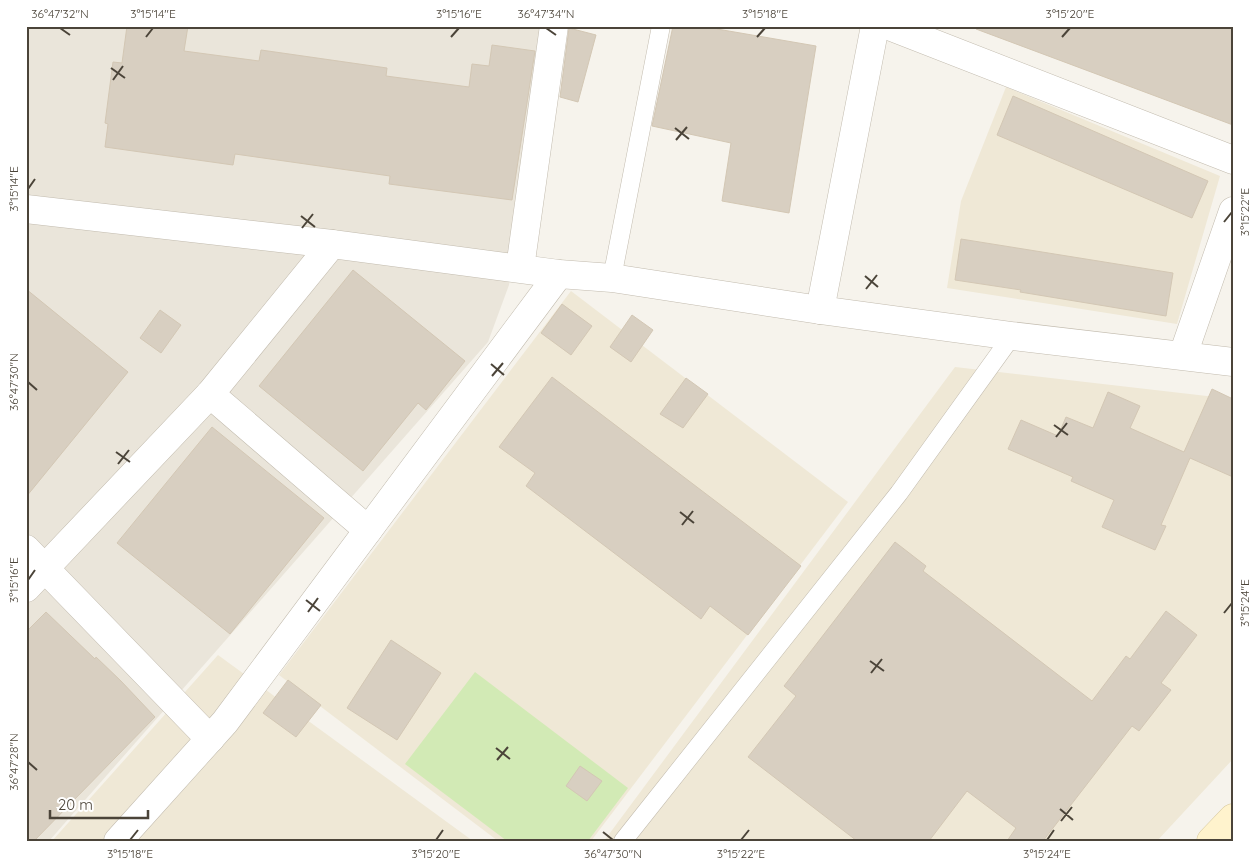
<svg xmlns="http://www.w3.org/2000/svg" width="1259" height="867" viewBox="0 0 1259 867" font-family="Quicksand,sans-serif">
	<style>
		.residential { fill: #eae5da }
		.education { fill: #efe8d6 }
		.green { fill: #d2eab5 }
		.building { fill: #d8cfc1; stroke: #d3c7b4 }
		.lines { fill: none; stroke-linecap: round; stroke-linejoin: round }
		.service-casing { stroke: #c2bbae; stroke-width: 19 }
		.minor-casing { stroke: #c2bbae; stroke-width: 29 }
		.secondary-casing { stroke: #d6c79b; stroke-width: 29 }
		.service { stroke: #fff; stroke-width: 18 }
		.minor { stroke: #fff; stroke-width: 28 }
		.secondary { stroke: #fff3cd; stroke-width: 28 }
		.ticks { fill: none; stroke: #4b4439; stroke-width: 2 }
		.neatline { fill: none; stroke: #4b4439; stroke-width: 2 }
		.ticks-label { font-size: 12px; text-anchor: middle; fill: #4b4439 }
	</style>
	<rect width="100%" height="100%" fill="#f6f3ec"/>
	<polygon class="residential" points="26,26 541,26 509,285 488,342 49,841 26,841"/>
	<g class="education">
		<polygon points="1006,87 1220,176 1177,324 947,288 961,201"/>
		<polygon points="571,291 848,502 591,841 498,841 279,675"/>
		<polygon points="955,367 1233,399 1233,759 1157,841 660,841 658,839 656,841 604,841"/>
		<polygon points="218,655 473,841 52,841"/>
	</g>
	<polygon class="green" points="475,672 628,788 588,841 507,841 405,764"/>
	<g class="building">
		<polygon points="127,26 188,26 184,51 259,61 261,50 387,68 386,76 469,87 472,64 489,66 492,45 535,51 512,200 389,184 390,176 235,154 233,165 105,147 108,124 105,123 113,62 122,63"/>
		<polygon points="673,26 718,26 717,29 816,46 789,213 722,201 731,143 652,126"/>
		<polygon points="977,26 1233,26 1233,125 976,29"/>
		<polygon points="569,28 596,35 578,102 560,97"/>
		<polygon points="1013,96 1208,181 1192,218 997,135"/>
		<polygon points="961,239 1173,273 1166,316 1020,292 1021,290 955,280"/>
		<polygon points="353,270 465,361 426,410 418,403 363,471 259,386"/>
		<polygon points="26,289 128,372 26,497"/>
		<polygon points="562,304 592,326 571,355 541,333"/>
		<polygon points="160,310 181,325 161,353 140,338"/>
		<polygon points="632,315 653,330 631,362 610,347"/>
		<polygon points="552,377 801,566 748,635 710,606 701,619 526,486 535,473 499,447"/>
		<polygon points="686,378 708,394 683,428 660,414"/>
		<polygon points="1212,389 1233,399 1233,477 1190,458 1161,525 1166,526 1155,550 1102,527 1114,500 1071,481 1073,477 1008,449 1021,420 1058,436 1066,417 1093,428 1108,392 1140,406 1130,428 1184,452"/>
		<polygon points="212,427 324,518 230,634 117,543"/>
		<polygon points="895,542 926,566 923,571 1092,701 1126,656 1130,659 1166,611 1197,635 1161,683 1171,690 1139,731 1132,726 1043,841 1007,841 1016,828 967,791 929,841 857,841 748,757 796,696 784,686"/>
		<polygon points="46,612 95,659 96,657 121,681 155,717 34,841 26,841 26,632"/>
		<polygon points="391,640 441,673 397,740 347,708"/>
		<polygon points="288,680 321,705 296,737 263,713"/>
		<polygon points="580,766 602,781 587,801 566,786"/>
	</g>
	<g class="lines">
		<g class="service-casing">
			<g id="service">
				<polyline points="612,278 661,26"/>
				<polyline points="623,841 899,493 1012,336"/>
			</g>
		</g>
		<g class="minor-casing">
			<g id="minor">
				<polyline points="889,26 1233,160"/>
				<polyline points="26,209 332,244 559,274 612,278 820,310 1012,336 1233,362"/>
				<polyline points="520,268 554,26"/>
				<polyline points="820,310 875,26"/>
				<polyline points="1183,355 1233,211"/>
				<polyline points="210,394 368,530"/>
				<polyline points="26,549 210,739"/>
				<polyline points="26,588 210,394 332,244"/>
				<polyline points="118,841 225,722 559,274"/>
			</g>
		</g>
		<g class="secondary-casing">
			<polyline id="secondary" points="1211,841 1233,818"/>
		</g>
		<use href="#service" class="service"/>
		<use href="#minor" class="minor"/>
		<use href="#secondary" class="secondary"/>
	</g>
	<path class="ticks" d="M60,28L70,35M546,28L556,35M146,37L153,28M451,37L459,28M757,37L765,28M1062,37L1070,28M111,68L125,78M113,80L123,66M675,128L689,139M676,140L687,127M28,189L35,179M301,216L315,227M1224,222L1232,212M302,228L313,214M865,276L878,287M866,289L877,275M491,364L504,375M492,376L503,363M28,382L37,390M1054,425L1068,435M1056,437L1067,423M116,452L130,462M118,464L129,450M680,512L694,523M682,525L693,511M28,580L35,570M306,600L320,611M308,612L318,598M1224,613L1232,603M870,661L884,671M871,673L882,659M496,748L510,759M497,760L508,747M28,762L37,770M1060,809L1073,820M1061,821L1072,807M603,832L613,840M130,840L138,830M436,840L443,830M741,840L749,830M1047,840L1054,830"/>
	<rect width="1259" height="867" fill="none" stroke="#ffffff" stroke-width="55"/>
	<path d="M50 810v8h98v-8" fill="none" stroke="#4b4439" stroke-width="2.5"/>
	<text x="58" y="810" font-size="15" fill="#4b4439" stroke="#ffffff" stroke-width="4" paint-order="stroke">20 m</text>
	<rect x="28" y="28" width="1204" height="812" class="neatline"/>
	<g class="ticks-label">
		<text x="60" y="18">36°47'32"N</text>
		<text x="153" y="18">3°15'14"E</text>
		<text x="459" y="18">3°15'16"E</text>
		<text x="546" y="18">36°47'34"N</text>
		<text x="765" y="18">3°15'18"E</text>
		<text x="1070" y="18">3°15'20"E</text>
		<text transform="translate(14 189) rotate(-90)" y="4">3°15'14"E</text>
		<text transform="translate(1245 212) rotate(-90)" y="4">3°15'22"E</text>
		<text transform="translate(14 382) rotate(-90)" y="4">36°47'30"N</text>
		<text transform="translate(14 580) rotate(-90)" y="4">3°15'16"E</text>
		<text transform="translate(1245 603) rotate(-90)" y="4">3°15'24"E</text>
		<text transform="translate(14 762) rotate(-90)" y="4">36°47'28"N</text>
		<text x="130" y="858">3°15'18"E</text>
		<text x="436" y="858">3°15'20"E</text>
		<text x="613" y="858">36°47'30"N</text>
		<text x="741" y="858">3°15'22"E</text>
		<text x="1047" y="858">3°15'24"E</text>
	</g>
</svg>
